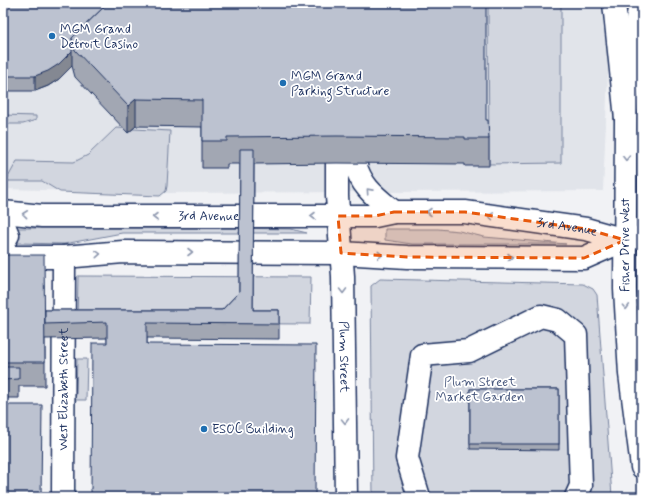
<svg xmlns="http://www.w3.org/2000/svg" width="645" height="500" viewBox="0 0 645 500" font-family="Mynerve,sans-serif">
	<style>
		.built { fill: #e1e4ea }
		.green { fill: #d2d6df; stroke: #76829e }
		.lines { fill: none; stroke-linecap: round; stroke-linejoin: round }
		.minor-casing { stroke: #1b2f5e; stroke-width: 25 }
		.highway-casing { stroke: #1b2f5e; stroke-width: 25 }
		.minor { stroke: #fff; stroke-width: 22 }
		.highway { stroke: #fff; stroke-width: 22 }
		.wall { fill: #a2a7b3; stroke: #1b2f5e }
		.shaded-wall { fill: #848892; stroke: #1b2f5e }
		.building { fill: #bcc2d0; stroke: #1b2f5e }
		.oneway { stroke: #8d97ae }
		.marked { fill: #e8590c; fill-opacity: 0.2; stroke: #e8590c; stroke-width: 3; stroke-dasharray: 8 5; stroke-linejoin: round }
		.poi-dot { fill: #1f6fb2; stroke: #fff; stroke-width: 1.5 }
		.labels { text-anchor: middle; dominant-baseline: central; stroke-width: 3.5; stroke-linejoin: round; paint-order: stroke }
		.poi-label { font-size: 13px; fill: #1b2f5e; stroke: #fff; text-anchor: start }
		.street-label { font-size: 13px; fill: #1b2f5e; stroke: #fff }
		.park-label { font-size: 13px; fill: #49597e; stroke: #fff }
	</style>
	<rect width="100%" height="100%" fill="#f1f2f5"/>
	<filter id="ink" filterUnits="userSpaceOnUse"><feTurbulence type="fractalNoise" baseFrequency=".025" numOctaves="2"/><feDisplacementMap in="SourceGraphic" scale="8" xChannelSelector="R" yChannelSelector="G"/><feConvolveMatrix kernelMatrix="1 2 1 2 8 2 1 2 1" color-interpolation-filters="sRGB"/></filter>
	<g filter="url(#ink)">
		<polygon class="built" points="3,3 611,3 603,191 162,193 3,189"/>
		<g class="green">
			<polygon points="488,3 561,3 561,163 489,164"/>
			<polygon points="3,115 36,116 36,120 23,124 3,124"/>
			<polygon points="116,128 170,131 167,186 166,191 160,196 60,192 42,181 6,181 17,161 74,162 88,155"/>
			<polygon points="18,228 229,228 291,229 307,233 122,233 64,244 18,243 19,236"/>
			<polygon points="385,229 438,229 459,231 484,237 566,244 412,244 385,240"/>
			<polygon points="78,276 311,277 310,324 77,323"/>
			<polygon points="380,279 583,284 593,289 597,295 612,496 373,497 371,286"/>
			<polygon points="77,359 87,359 86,400 73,400 76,395"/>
		</g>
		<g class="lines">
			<g class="minor-casing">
				<g id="minor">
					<polyline points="614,3 626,119 625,289 630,374 642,467"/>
					<path id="s1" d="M337,163V196L343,276L346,497"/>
					<path d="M355,163C361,187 376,197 394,212"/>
					<path id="s2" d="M3,212L42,216H375L394,212H465L586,229L625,240"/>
					<polyline points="3,223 8,235 3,244"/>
					<polyline points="3,257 64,257 123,252 341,253 407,257 584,258 625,240 642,237"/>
					<path id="s3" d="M63,497L64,257"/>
					<polyline points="419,497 407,458 422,355 469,351 541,316 558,320 576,335 581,486 576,497"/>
				</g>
			</g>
			<g class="highway-casing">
				<polyline id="highway" points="626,119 633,46 640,3"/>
			</g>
			<use href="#minor" class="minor"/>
			<use href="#highway" class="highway"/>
		</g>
		<g class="wall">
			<polygon points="3,3 486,120 489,139 489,166 465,166 465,164 337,163 254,164 253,310 279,310 279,339 147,338 147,344 315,497 107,343 107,338 45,339 45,386 19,386 19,398 3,398 3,255 45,310 222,310 239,292 240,164 227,164 227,168 202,168 202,127 136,126 128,133 75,77 72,66 59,79 48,86 35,91 3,91"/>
			<polygon points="470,389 559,389 559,450 470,449"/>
		</g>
		<g class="shaded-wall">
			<polygon points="72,51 72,66 59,79 48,86 35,91 35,76"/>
			<polygon points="136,99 136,126 128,133 128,106"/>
		</g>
		<g class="building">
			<polygon points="3,3 108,3 72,38 72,51 59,64 48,71 35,76 3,76"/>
			<polygon points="108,3 486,3 486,120 488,120 489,139 465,139 465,137 337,136 227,137 227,141 202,141 202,100 136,99 128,106 75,50 72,38"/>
			<polygon points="240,149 254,149 253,310 279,310 279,324 147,323 147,344 316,345 315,497 91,497 92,343 107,343 107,322 45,324 45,310 222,310 239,292"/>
			<polygon points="3,255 44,255 45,362 3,362"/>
			<polygon points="3,367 19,367 19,379 3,380"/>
			<rect x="470" y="389" width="89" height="55"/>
			<polygon points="3,405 42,405 41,497 3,497"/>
		</g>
		<defs><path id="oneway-chevron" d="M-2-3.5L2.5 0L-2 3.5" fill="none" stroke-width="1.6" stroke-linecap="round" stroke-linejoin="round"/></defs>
		<g class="oneway">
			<use href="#oneway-chevron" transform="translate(626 158) rotate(91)"/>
			<use href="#oneway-chevron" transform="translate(369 191) rotate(-132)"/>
			<use href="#oneway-chevron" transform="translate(429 212) rotate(-180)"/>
			<use href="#oneway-chevron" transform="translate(25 214) rotate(-174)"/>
			<use href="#oneway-chevron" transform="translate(313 216) rotate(180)"/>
			<use href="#oneway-chevron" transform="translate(491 216) rotate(-171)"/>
			<use href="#oneway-chevron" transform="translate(155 217) rotate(180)"/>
			<use href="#oneway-chevron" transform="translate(190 252)"/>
			<use href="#oneway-chevron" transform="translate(98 254) rotate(-4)"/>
			<use href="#oneway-chevron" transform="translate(380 255) rotate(4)"/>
			<use href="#oneway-chevron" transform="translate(510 257)"/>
			<use href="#oneway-chevron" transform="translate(343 291) rotate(89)"/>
			<use href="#oneway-chevron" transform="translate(626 307) rotate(87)"/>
			<use href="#oneway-chevron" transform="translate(345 421) rotate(89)"/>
		</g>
	</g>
	<path class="marked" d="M394,212H465L586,229L625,240L584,258L407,257L341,253L338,216H375Z"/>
	<g class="poi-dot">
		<circle cx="52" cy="36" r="4"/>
		<circle cx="283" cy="83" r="4"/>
		<circle cx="204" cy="429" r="4"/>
	</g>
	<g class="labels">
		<g class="poi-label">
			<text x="60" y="29">MGM Grand<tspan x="60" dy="15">Detroit Casino</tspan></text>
			<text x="291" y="76">MGM Grand<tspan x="291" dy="15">Parking Structure</tspan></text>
			<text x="212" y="429">ESOC Building</text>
		</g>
		<g class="street-label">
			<text stroke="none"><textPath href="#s2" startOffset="206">3rd Avenue</textPath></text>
			<text stroke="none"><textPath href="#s2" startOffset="566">3rd Avenue</textPath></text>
			<text transform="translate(625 245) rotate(-90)">Fisher Drive West</text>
			<text stroke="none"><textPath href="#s1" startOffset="194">Plum Street</textPath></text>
			<text stroke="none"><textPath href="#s3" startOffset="108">West Elizabeth Street</textPath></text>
		</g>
		<g class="park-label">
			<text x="480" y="382">Plum Street<tspan x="480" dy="15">Market Garden</tspan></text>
		</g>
	</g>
	<rect width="645" height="500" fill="none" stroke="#fff" stroke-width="16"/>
	<rect x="8" y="8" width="629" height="484" fill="none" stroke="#1b2f5e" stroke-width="1.5" filter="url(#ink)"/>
</svg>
